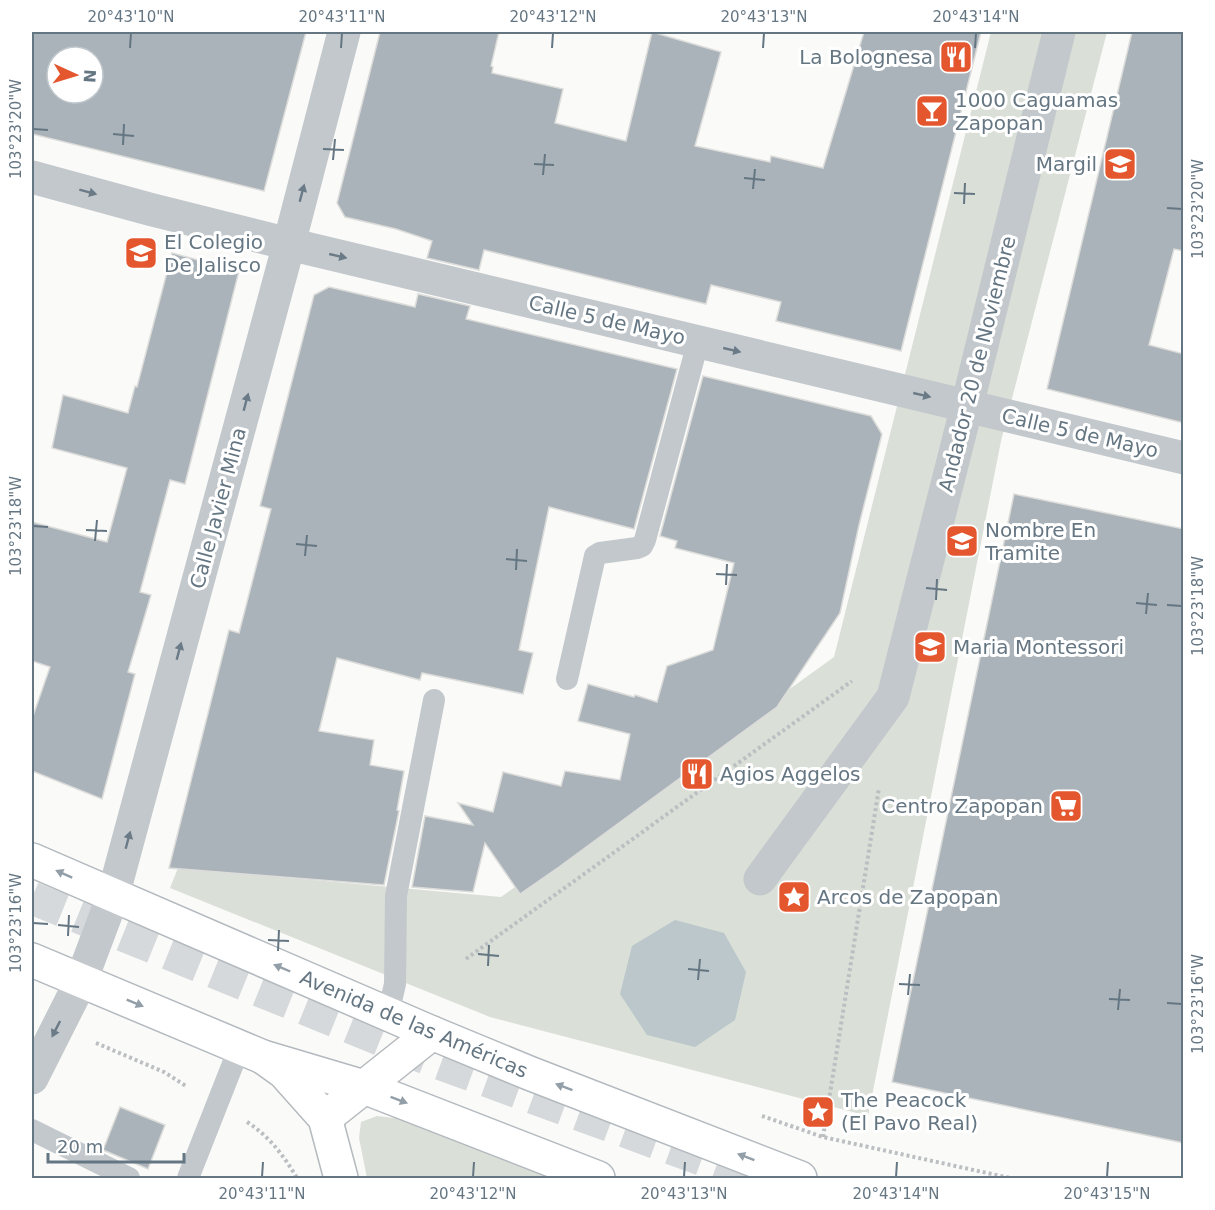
<svg xmlns="http://www.w3.org/2000/svg" width="1215" height="1210" viewBox="0 0 1215 1210" font-family="'DejaVu Sans',sans-serif">
	<style>
		.green { fill: #dadfd7 }
		.water { fill: #bbc7cb }
		.building { fill: #aab3b9; stroke: #dcdcda; stroke-width: 1.5; fill-rule: evenodd }
		.lines { fill: none; stroke-linecap: round; stroke-linejoin: round }
		.primary-tunnel { stroke: #d5d9db; stroke-width: 33; stroke-dasharray: 33 16; stroke-linecap: butt }
		.secondary-casing { stroke: #b3babf; stroke-width: 36 }
		.primary-casing { stroke: #b5babe; stroke-width: 36 }
		.path { stroke: #bbbfc2; stroke-width: 4; stroke-dasharray: 3 3; stroke-linecap: butt }
		.lane { stroke: #c3c8cc; stroke-width: 22 }
		.street { stroke: #c3c8cc; stroke-width: 33 }
		.secondary { stroke: #fff; stroke-width: 33 }
		.primary { stroke: #fff; stroke-width: 33 }
		.oneway { fill: #6a7a87 }
		.oneway2 { fill: #939fa8 }
		.ticks { fill: none; stroke: #657683; stroke-width: 2 }
		.labels { text-anchor: middle; dominant-baseline: central; stroke-width: 6; stroke-linejoin: round; paint-order: stroke }
		.poi-label { font-size: 20px; fill: #657683; stroke: #fff; text-anchor: start }
		.street-label { font-size: 20px; fill: #657683; stroke: #fff }
		.neatline { fill: none; stroke: #657683; stroke-width: 2 }
		.ticks-label { font-size: 15px; text-anchor: middle; fill: #657683 }
	</style>
	<rect width="100%" height="100%" fill="#fafaf8"/>
	<g class="green">
		<polygon points="991,32 1107,32 1001,441 868,1116 490,1017 170,888 178,868 501,897 834,657"/>
		<polygon points="377,1116 428,1122 564,1178 367,1178 359,1138 361,1122"/>
	</g>
	<polygon class="water" points="675,920 724,933 746,972 735,1020 695,1047 647,1035 620,994 632,946"/>
	<g class="building">
		<path d="M32,32H306L264,191L32,134ZM57,57H93V93H57Z"/>
		<polygon points="380,32 499,32 491,66 493,67 492,73 563,89 555,123 626,141 652,32 721,52 695,146 770,162 771,156 823,168 864,32 981,32 901,351 776,321 781,302 711,285 706,304 484,250 479,270 427,258 432,241 396,229 345,217 337,203"/>
		<polygon points="1132,32 1184,32 1184,251 1174,249 1149,345 1184,354 1184,423 1047,389"/>
		<polygon points="172,253 239,271 185,484 170,480 140,592 151,595 128,672 135,674 102,799 32,771 32,719 50,667 32,661 32,522 107,542 127,468 52,448 63,395 128,413 135,386 137,387"/>
		<polygon points="329,287 415,307 418,294 470,306 466,319 677,369 634,529 549,507 519,650 533,653 523,694 422,673 420,680 337,658 319,731 374,740 370,765 404,771 397,810 399,811 384,885 169,868 229,630 239,633 271,509 260,506 314,295"/>
		<polygon points="703,376 871,416 882,434 859,525 840,613 777,707 559,867 520,894 485,843 473,892 412,887 425,816 473,825 458,803 493,812 503,772 561,786 565,771 620,780 630,734 578,721 588,684 634,697 635,695 657,702 667,666 713,650 734,563 675,548 677,541 660,536"/>
		<polygon points="1014,494 1184,529 1184,1143 892,1082"/>
		<polygon points="120,1107 165,1125 148,1169 103,1150"/>
	</g>
	<g class="lines">
		<polyline class="primary-tunnel" points="32,898 436,1062 753,1178"/>
		<g class="secondary-casing">
			<g id="secondary">
				<polyline points="32,860 432,1033 529,1073 800,1178"/>
				<polyline points="32,960 263,1057 364,1087 598,1178"/>
			</g>
		</g>
		<g class="primary-casing">
			<g id="primary">
				<polyline points="263,1057 284,1072 325,1118 341,1178"/>
				<polyline points="325,1118 432,1033"/>
			</g>
		</g>
		<g class="path">
			<polyline points="466,959 852,681"/>
			<polyline points="96,1043 164,1072 186,1086"/>
			<polyline points="762,1116 823,1137 1010,1178"/>
			<path d="M247,1122C269,1136 284,1156 297,1178"/>
			<polyline points="823,1137 879,788"/>
		</g>
		<g class="lane">
			<polyline points="567,679 595,556 600,553 637,548 642,546 645,540 698,342"/>
			<polyline points="388,1014 395,984 396,896 434,700"/>
			<polyline points="32,1130 129,1178"/>
			<polyline points="188,1178 240,1046"/>
		</g>
		<g class="street">
			<polyline points="32,177 149,209 289,244 1184,458"/>
			<polyline points="760,879 893,697 967,406 1059,32"/>
			<polyline points="32,1078 81,981 113,896 289,244 344,32"/>
		</g>
		<use href="#secondary" class="secondary"/>
		<use href="#primary" class="primary"/>
	</g>
	<defs><path id="oneway-solid" d="M-6-.8H1V-3.2L6.5 0L1 3.2V.8H-6Z" transform="scale(1.5)"/></defs>
	<g class="oneway">
		<use href="#oneway-solid" transform="translate(88 192) rotate(15)"/>
		<use href="#oneway-solid" transform="translate(302 193) rotate(-75)"/>
		<use href="#oneway-solid" transform="translate(338 256) rotate(13)"/>
		<use href="#oneway-solid" transform="translate(732 350) rotate(13)"/>
		<use href="#oneway-solid" transform="translate(922 395) rotate(13)"/>
		<use href="#oneway-solid" transform="translate(246 402) rotate(-75)"/>
		<use href="#oneway-solid" transform="translate(179 651) rotate(-75)"/>
		<use href="#oneway-solid" transform="translate(128 840) rotate(-75)"/>
		<use href="#oneway-solid" transform="translate(56 1029) rotate(117)"/>
	</g>
	<g class="oneway2">
		<use href="#oneway-solid" transform="translate(64 874) rotate(-156)"/>
		<use href="#oneway-solid" transform="translate(282 968) rotate(-157)"/>
		<use href="#oneway-solid" transform="translate(135 1003) rotate(22)"/>
		<use href="#oneway-solid" transform="translate(564 1087) rotate(-159)"/>
		<use href="#oneway-solid" transform="translate(399 1100) rotate(21)"/>
		<use href="#oneway-solid" transform="translate(746 1157) rotate(-159)"/>
	</g>
	<path class="ticks" d="M130,48L131,33M341,48L342,33M552,48L553,33M763,48L764,33M975,48L976,33M33,129L48,130M113,134L134,136M123,145L124,124M323,149L344,150M333,160L335,139M534,164L554,165M543,175L545,154M744,178L765,180M753,189L755,169M954,193L975,194M964,204L965,183M1167,208L1182,209M33,526L48,527M86,530L107,531M95,541L97,520M296,544L317,546M305,556L307,535M506,559L527,561M516,570L517,549M716,574L737,575M726,585L727,564M926,588L947,590M936,600L937,579M1136,603L1157,605M1167,605L1182,606M1146,614L1148,593M33,923L48,924M58,925L79,927M68,936L69,915M268,940L289,941M278,951L279,930M478,954L499,956M488,966L489,945M688,969L709,971M698,980L700,959M899,984L920,985M908,995L910,974M1109,999L1130,1000M1167,1003L1182,1004M1118,1010L1120,989M262,1177L263,1162M473,1177L474,1162M684,1177L685,1162M896,1177L897,1162M1107,1177L1108,1162"/>
	<defs>
		<g id="restaurant-square" transform="scale(1.725)"><rect x="-9" y="-9" width="18" height="18" rx="4" fill="#e4572e" stroke="#fff"/><path d="M-5-6h1v4h1v-4h1v4h1v-4h1v5L-1.5 .5V6h-2V.5L-5-1ZM5-6V6H3V1.5H1.5Q1.5-4 5-6Z" fill="#fff"/></g>
		<g id="bar-square" transform="scale(1.725)"><rect x="-9" y="-9" width="18" height="18" rx="4" fill="#e4572e" stroke="#fff"/><path d="M-6-5H6L.8 .8V4.5H3.5V6h-7V4.5H-.8V.8Z" fill="#fff"/></g>
		<g id="school-square" transform="scale(1.725)"><rect x="-9" y="-9" width="18" height="18" rx="4" fill="#e4572e" stroke="#fff"/><path d="M0-5L7-2L0 1L-7-2ZM-4 1L0 2.5L4 1V4Q0 6-4 4Z" fill="#fff"/></g>
		<g id="university-square" transform="scale(1.725)"><rect x="-9" y="-9" width="18" height="18" rx="4" fill="#e4572e" stroke="#fff"/><path d="M0-5L7-2L0 1L-7-2ZM-4 1L0 2.5L4 1V4Q0 6-4 4Z" fill="#fff"/></g>
		<g id="supermarket-square" transform="scale(1.725)"><rect x="-9" y="-9" width="18" height="18" rx="4" fill="#e4572e" stroke="#fff"/><path d="M-6-5.5h2.5l.6 2H6L4.5 2H-2.5L-4.4-4H-6ZM-1.5 3.2a1.3 1.3 0 1 0 .1 0ZM3 3.2a1.3 1.3 0 1 0 .1 0Z" fill="#fff"/></g>
		<g id="sight-square" transform="scale(1.725)"><rect x="-9" y="-9" width="18" height="18" rx="4" fill="#e4572e" stroke="#fff"/><path d="M0-6L1.8-2.2L6-1.7L2.9 1.2L3.7 5.4L0 3.3L-3.7 5.4L-2.9 1.2L-6-1.7L-1.8-2.2Z" fill="#fff"/></g>
	</defs>
	<g fill-rule="evenodd">
		<use href="#restaurant-square" x="956" y="57"/>
		<use href="#bar-square" x="932" y="111"/>
		<use href="#school-square" x="1120" y="164"/>
		<use href="#university-square" x="141" y="253"/>
		<use href="#school-square" x="962" y="541"/>
		<use href="#school-square" x="930" y="647"/>
		<use href="#restaurant-square" x="697" y="774"/>
		<use href="#supermarket-square" x="1066" y="806"/>
		<use href="#sight-square" x="794" y="897"/>
		<use href="#sight-square" x="818" y="1112"/>
	</g>
	<g class="labels">
		<g class="poi-label">
			<text x="933" y="57" text-anchor="end">La Bolognesa</text>
			<text x="955" y="100">1000 Caguamas<tspan x="955" dy="23">Zapopan</tspan></text>
			<text x="1097" y="164" text-anchor="end">Margil</text>
			<text x="164" y="242">El Colegio<tspan x="164" dy="23">De Jalisco</tspan></text>
			<text x="985" y="530">Nombre En<tspan x="985" dy="23">Tramite</tspan></text>
			<text x="953" y="647">Maria Montessori</text>
			<text x="720" y="774">Agios Aggelos</text>
			<text x="1043" y="806" text-anchor="end">Centro Zapopan</text>
			<text x="817" y="897">Arcos de Zapopan</text>
			<text x="841" y="1100">The Peacock<tspan x="841" dy="23">(El Pavo Real)</tspan></text>
		</g>
		<g class="street-label">
			<text transform="translate(607 320) rotate(13)">Calle 5 de Mayo</text>
			<text transform="translate(977 364) rotate(-76)">Andador 20 de Noviembre</text>
			<text transform="translate(1080 433) rotate(13)">Calle 5 de Mayo</text>
			<text transform="translate(218 508) rotate(-75)">Calle Javier Mina</text>
			<text transform="translate(414 1024) rotate(23)">Avenida de las Américas</text>
		</g>
	</g>
	<rect width="1215" height="1210" fill="none" stroke="#ffffff" stroke-width="66"/>
	<g transform="translate(75 75) rotate(94)"><circle r="28" fill="#ffffff" stroke="#c1c8cd" stroke-width="1.5"/>
	<path d="M0-4.5L10 22L0 15L-10 22Z" fill="#e4572e"/>
	<text y="-9" font-size="16" font-weight="bold" text-anchor="middle" fill="#657683">N</text>
	</g>
	<path d="M48 1153v9h136v-9" fill="none" stroke="#657683" stroke-width="3"/>
	<text x="57" y="1153" font-size="18" fill="#657683" stroke="#ffffff" stroke-width="4.5" paint-order="stroke">20 m</text>
	<rect x="33" y="33" width="1149" height="1144" class="neatline"/>
	<g class="ticks-label">
		<text x="131" y="22">20°43'10"N</text>
		<text x="342" y="22">20°43'11"N</text>
		<text x="553" y="22">20°43'12"N</text>
		<text x="764" y="22">20°43'13"N</text>
		<text x="976" y="22">20°43'14"N</text>
		<text transform="translate(16 129) rotate(-90)" y="5">103°23'20"W</text>
		<text transform="translate(1198 209) rotate(-90)" y="5">103°23'20"W</text>
		<text transform="translate(16 526) rotate(-90)" y="5">103°23'18"W</text>
		<text transform="translate(1198 606) rotate(-90)" y="5">103°23'18"W</text>
		<text transform="translate(16 923) rotate(-90)" y="5">103°23'16"W</text>
		<text transform="translate(1198 1004) rotate(-90)" y="5">103°23'16"W</text>
		<text x="262" y="1199">20°43'11"N</text>
		<text x="473" y="1199">20°43'12"N</text>
		<text x="684" y="1199">20°43'13"N</text>
		<text x="896" y="1199">20°43'14"N</text>
		<text x="1107" y="1199">20°43'15"N</text>
	</g>
</svg>
